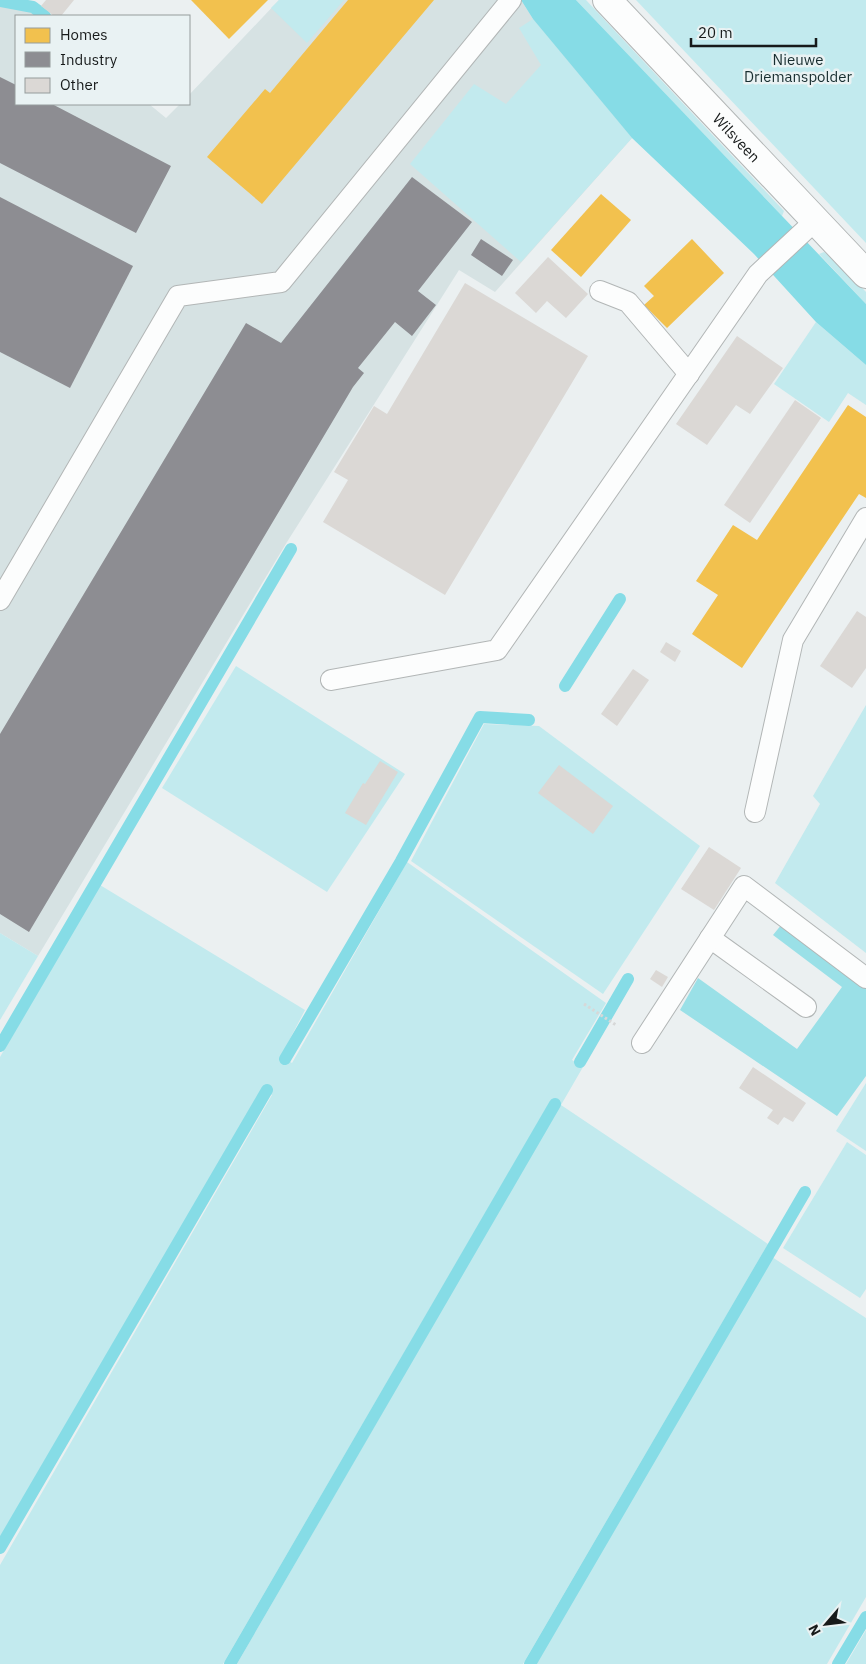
<svg xmlns="http://www.w3.org/2000/svg" width="866" height="1664" viewBox="0 0 866 1664" font-family="'IBM Plex Sans',sans-serif">
	<style>
		.built { fill: #d6e2e3 }
		.green { fill: #c2eaee }
		.forest { fill: #9ae0e7 }
		.water { fill: #86dce6 }
		.homes { fill: #f2c14e }
		.industry { fill: #8d8d92 }
		.lines { fill: none; stroke-linecap: round; stroke-linejoin: round }
		.stream { stroke: #86dce6; stroke-width: 12 }
		.building { fill: #dbd8d5 }
		.lane-casing { stroke: #b2b6b6; stroke-width: 22 }
		.secondary-casing { stroke: #b2b6b6; stroke-width: 30 }
		.path { stroke: #d7d8d8; stroke-width: 3; stroke-dasharray: 2.5 2.5; stroke-linecap: butt }
		.lane { stroke: #fcfdfd; stroke-width: 20 }
		.secondary { stroke: #fcfdfd; stroke-width: 28 }
		.labels { text-anchor: middle; dominant-baseline: central; stroke-width: 5; stroke-linejoin: round; paint-order: stroke }
		.park-label { font-size: 15px; fill: #182e30; stroke: #e9f2f3 }
		.street-label { font-size: 15px; fill: #171a1a; stroke: #e9f2f3 }
	</style>
	<rect width="100%" height="100%" fill="#ebf0f1"/>
	<polygon class="built" points="279,0 521,0 533,19 632,138 495,292 459,270 287,542 38,956 0,933 0,5 34,12 40,16 16,16 16,104 149,104 166,118 180,104 189,104 189,95"/>
	<g class="green">
		<polygon points="279,0 344,0 307,43 271,8"/>
		<polygon points="576,0 586,0 784,211 782,216"/>
		<polygon points="636,0 866,0 866,243"/>
		<polygon points="533,19 632,138 521,262 410,164 474,84 506,104 541,65 519,28"/>
		<polygon points="824,252 836,261 866,292 866,304 819,254"/>
		<polygon points="816,322 866,365 866,405 848,393 829,422 774,384"/>
		<polygon points="236,666 405,774 327,892 162,788"/>
		<polygon points="866,705 866,953 775,883 820,804 813,796"/>
		<polygon points="484,724 539,726 700,846 603,994 411,861"/>
		<polygon points="407,862 606,1003 572,1060 583,1067 561,1105 768,1244 523,1664 237,1664 560,1105 551,1100 223,1664 0,1664 0,1565 272,1095 262,1088 0,1537 0,1057 100,885 305,1010 281,1056 292,1063"/>
		<polygon points="0,933 38,956 0,1020"/>
		<polygon points="866,1083 866,1151 836,1131"/>
		<polygon points="847,1142 866,1155 866,1289 860,1298 783,1248"/>
		<polygon points="772,1257 866,1318 866,1597 827,1664 536,1664"/>
		<polygon points="866,1630 866,1664 846,1664"/>
	</g>
	<polygon class="forest" points="782,924 866,985 866,1076 837,1116 680,1010 698,978 797,1049 842,987 773,935"/>
	<polygon class="water" points="521,0 576,0 866,304 866,365 816,322 754,254 632,138 533,19"/>
	<g class="homes">
		<polygon points="191,0 268,0 229,39"/>
		<polygon points="348,0 434,0 262,204 207,157 265,89 270,93"/>
		<polygon points="601,194 631,220 581,277 551,250"/>
		<polygon points="692,239 724,273 667,328 644,305 654,296 644,286"/>
		<polygon points="848,405 866,417 866,498 859,494 742,668 692,634 718,595 696,581 733,525 757,540"/>
	</g>
	<g class="industry">
		<polygon points="0,77 16,85 16,104 52,104 171,166 136,233 0,163"/>
		<polygon points="412,177 472,222 418,291 436,305 412,336 395,322 358,368 364,373 353,387 29,932 0,914 0,734 246,323 281,343"/>
		<polygon points="0,197 133,266 70,388 0,352"/>
		<polygon points="481,239 513,260 502,276 471,255"/>
	</g>
	<g class="lines">
		<g class="stream">
			<polyline points="0,1 33,7 45,16"/>
			<polyline points="565,686 620,599"/>
			<polyline points="0,1046 291,549"/>
			<polyline points="285,1059 401,861 480,717 529,720"/>
			<polyline points="580,1062 628,979"/>
			<polyline points="0,1548 267,1090"/>
			<polyline points="230,1664 555,1104"/>
			<polyline points="530,1664 805,1192"/>
			<polyline points="838,1664 866,1617"/>
		</g>
	</g>
	<g class="building">
		<polygon points="46,0 74,0 61,16 54,16 41,6"/>
		<polygon points="548,257 588,294 566,318 547,301 536,313 515,293"/>
		<polygon points="465,283 588,356 445,595 323,522 348,480 334,472 374,406 387,414"/>
		<polygon points="737,336 783,368 750,414 736,405 707,445 676,424"/>
		<polygon points="795,400 821,418 750,523 724,505"/>
		<polygon points="857,611 866,617 866,668 852,688 820,666"/>
		<polygon points="666,642 681,651 675,662 660,652"/>
		<polygon points="633,669 649,680 617,726 601,714"/>
		<polygon points="380,761 398,772 366,825 345,813 363,783 365,784"/>
		<polygon points="559,765 613,806 593,834 538,793"/>
		<polygon points="709,847 741,868 714,910 681,889"/>
		<polygon points="656,970 668,977 662,987 650,979"/>
		<polygon points="753,1067 806,1103 793,1122 784,1117 778,1125 767,1118 773,1110 739,1088"/>
	</g>
	<g class="lines">
		<g class="lane-casing">
			<g id="lane">
				<polyline points="600,291 628,302 689,374"/>
				<polyline points="0,600 178,296 281,282 511,0"/>
				<polyline points="331,680 497,650 758,274 816,220"/>
				<polyline points="755,812 793,640 866,518"/>
				<polyline points="710,938 806,1007"/>
				<polyline points="642,1043 744,886 866,978"/>
			</g>
		</g>
		<g class="secondary-casing">
			<g id="secondary">
				<path id="s1" d="M607,0L866,274"/>
			</g>
		</g>
		<polyline class="path" points="584,1004 616,1025"/>
		<use href="#lane" class="lane"/>
		<use href="#secondary" class="secondary"/>
	</g>
	<g class="labels">
		<g class="park-label">
			<text x="798" y="59">Nieuwe<tspan x="798" dy="17">Driemanspolder</tspan></text>
		</g>
		<g class="street-label">
			<text stroke="none"><textPath href="#s1" startOffset="189">Wilsveen</textPath></text>
		</g>
	</g>
	<rect x="15" y="15" width="175" height="90" fill="#e9f2f3" stroke="#959c9c"/>
	<rect x="25" y="28" width="25" height="15" fill="#f2c14e" stroke="#959c9c"/>
	<text x="60" y="40" font-size="15" fill="#171a1a">Homes</text>
	<rect x="25" y="52" width="25" height="15" fill="#8d8d92" stroke="#959c9c"/>
	<text x="60" y="65" font-size="15" fill="#171a1a">Industry</text>
	<rect x="25" y="78" width="25" height="15" fill="#dbd8d5" stroke="#959c9c"/>
	<text x="60" y="90" font-size="15" fill="#171a1a">Other</text>
	<g transform="translate(826 1624) rotate(242)" stroke="#e9f2f3" stroke-width="4" paint-order="stroke">
	<path d="M0-4L9 19L0 12L-9 19Z" fill="#171a1a"/>
	<text y="-8" font-size="14" font-weight="bold" text-anchor="middle" fill="#171a1a">N</text>
	</g>
	<path d="M691 38v8h125v-8" fill="none" stroke="#171a1a" stroke-width="2.5"/>
	<text x="698" y="38" font-size="15" fill="#171a1a" stroke="#e9f2f3" stroke-width="4" paint-order="stroke">20 m</text>
</svg>
